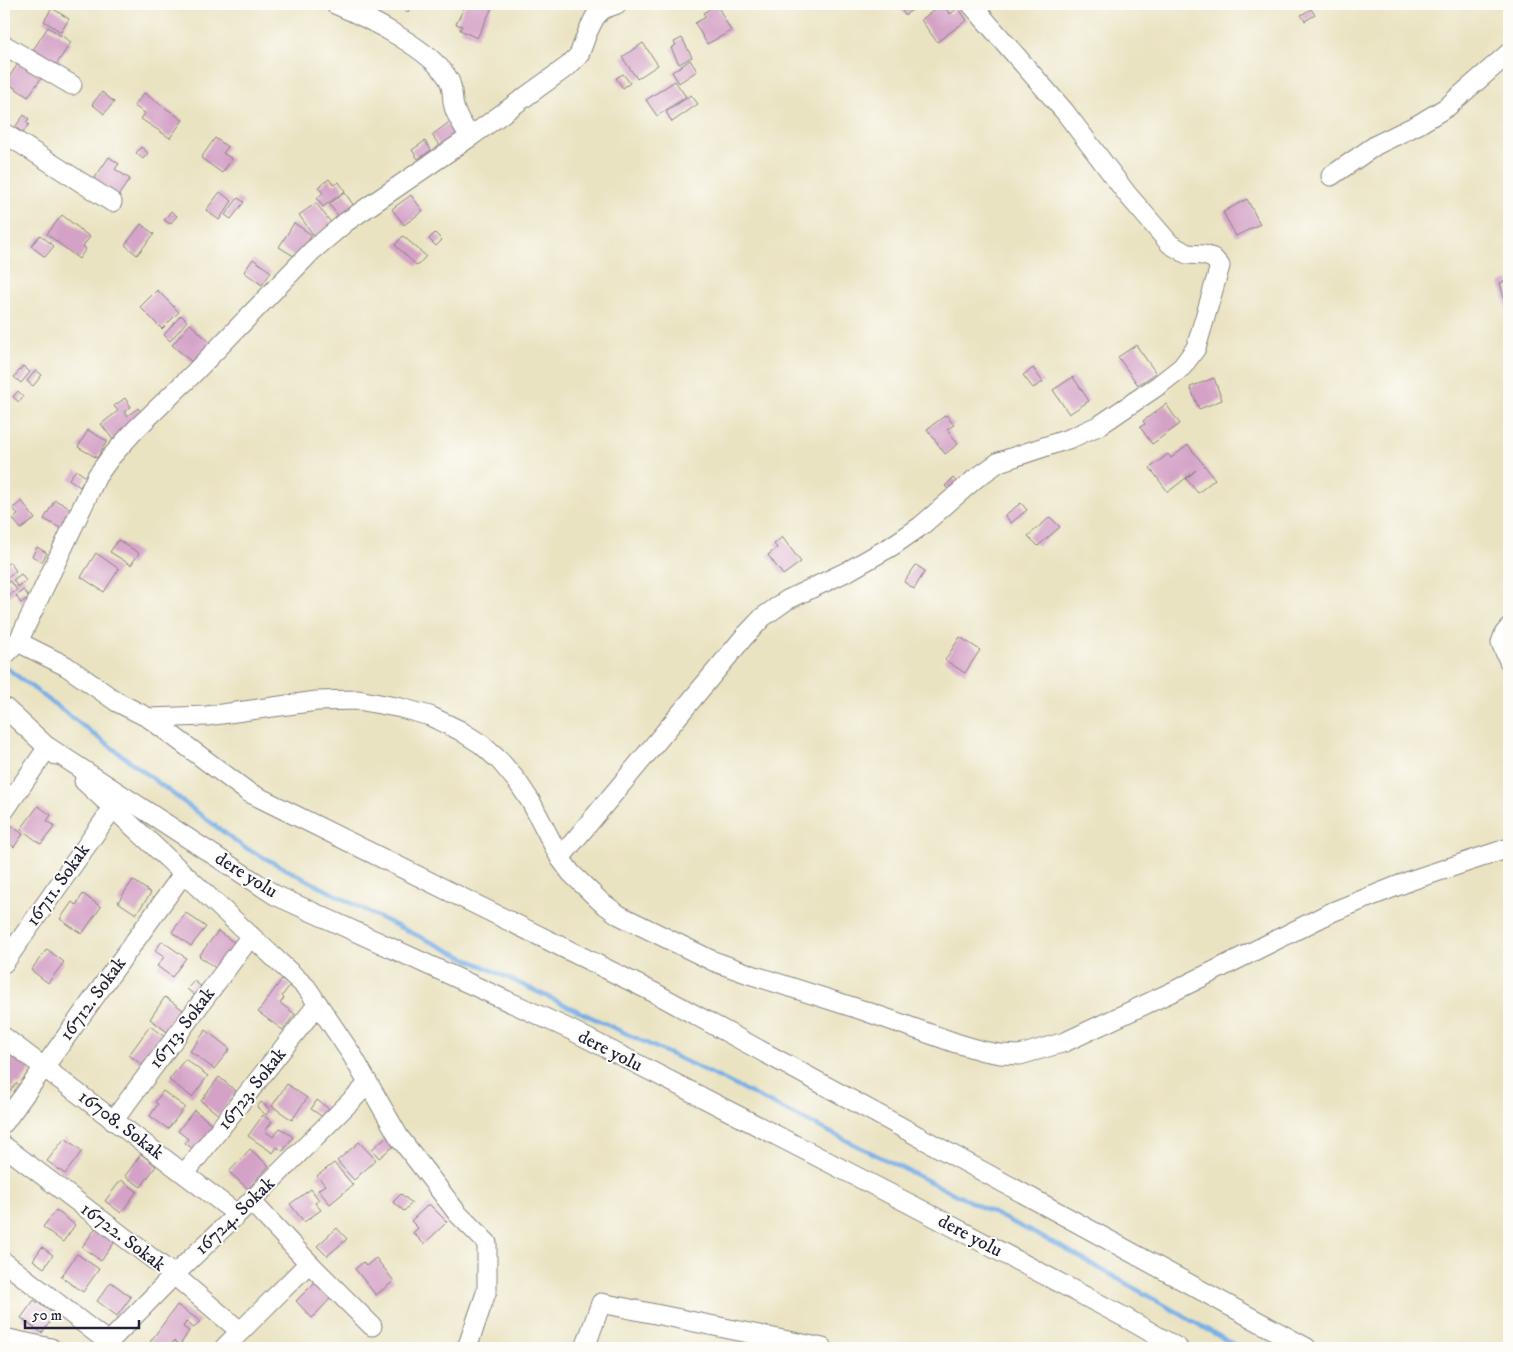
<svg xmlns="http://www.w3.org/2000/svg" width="1513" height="1352" viewBox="0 0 1513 1352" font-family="'IM FELL DW Pica',serif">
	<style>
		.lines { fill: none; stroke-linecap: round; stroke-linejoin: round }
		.stream { stroke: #77aee6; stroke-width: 4.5 }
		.building { fill: #d4a2c7 }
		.minor-casing { stroke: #86827e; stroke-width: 21 }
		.minor { stroke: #fff; stroke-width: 19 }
		.labels { text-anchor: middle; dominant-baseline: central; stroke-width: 4; stroke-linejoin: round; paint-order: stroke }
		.street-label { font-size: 19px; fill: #22223b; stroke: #fdfcf7 }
	</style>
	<rect width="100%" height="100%" fill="#fdfcf7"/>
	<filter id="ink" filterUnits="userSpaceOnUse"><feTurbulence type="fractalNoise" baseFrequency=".02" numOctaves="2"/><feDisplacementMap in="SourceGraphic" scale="10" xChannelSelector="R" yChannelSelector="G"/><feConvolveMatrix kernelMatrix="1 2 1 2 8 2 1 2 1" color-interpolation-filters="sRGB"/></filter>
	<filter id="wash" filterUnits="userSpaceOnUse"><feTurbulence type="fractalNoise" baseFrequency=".0096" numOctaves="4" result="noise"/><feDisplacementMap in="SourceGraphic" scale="20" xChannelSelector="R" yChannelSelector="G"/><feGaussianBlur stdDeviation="1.12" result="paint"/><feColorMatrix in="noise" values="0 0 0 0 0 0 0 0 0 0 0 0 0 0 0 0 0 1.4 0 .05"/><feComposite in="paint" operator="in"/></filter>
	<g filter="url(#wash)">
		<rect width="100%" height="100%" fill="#eae3c2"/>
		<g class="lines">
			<polyline class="stream" points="4,666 242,846 378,917 708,1072 1060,1246 1240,1348"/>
		</g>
		<g id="blocks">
			<g class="building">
				<polygon points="389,4 412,4 408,12"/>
				<polygon points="466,4 494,4 477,38 460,30 462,26 456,24"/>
				<polygon points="902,4 921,4 905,15 901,10 905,7"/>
				<polygon points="942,4 950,14 958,8 967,20 937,42 921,20"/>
				<polygon points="717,5 731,31 707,44 695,23 706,17 703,13"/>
				<polygon points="52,8 69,19 61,32 44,21"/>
				<polygon points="1311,9 1315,15 1305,21 1301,15"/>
				<polygon points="48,27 71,42 56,65 33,50"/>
				<polygon points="682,38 692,57 679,64 671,48 676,45 674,42"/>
				<polygon points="643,43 658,65 637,79 622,57"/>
				<polygon points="21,59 44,74 28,97 6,82"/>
				<polygon points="690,60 697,71 679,83 672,72"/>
				<polygon points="623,74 630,83 623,88 616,78"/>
				<polygon points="675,81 686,97 657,116 646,100"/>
				<polygon points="102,92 114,102 104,114 92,104"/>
				<polygon points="144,93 183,120 170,138 141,119 145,113 134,106"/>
				<polygon points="691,95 698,104 672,122 666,112"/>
				<polygon points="24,115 29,119 26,122 29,124 23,133 15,127"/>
				<polygon points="452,120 462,134 442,149 432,135"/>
				<polygon points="215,138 228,147 223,153 232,159 222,173 201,158"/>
				<polygon points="425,141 431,150 418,159 412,150"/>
				<polygon points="141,147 148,153 143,159 136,153"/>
				<polygon points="109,157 119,164 115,169 130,179 118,196 94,179"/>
				<polygon points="329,179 334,185 339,182 345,191 323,207 317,198 323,193 318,187"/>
				<polygon points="220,192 232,201 219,220 206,210"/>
				<polygon points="345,193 357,210 342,221 329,204"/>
				<polygon points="411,195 423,211 404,225 392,209"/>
				<polygon points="238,198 244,202 231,219 225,215"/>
				<polygon points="1247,199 1260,224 1236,236 1223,212"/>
				<polygon points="316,203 332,224 315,237 299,215"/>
				<polygon points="171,211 177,216 170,224 164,220"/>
				<polygon points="62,215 90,237 83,246 86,249 79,259 47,234"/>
				<polygon points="294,223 312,235 297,258 279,247"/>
				<polygon points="141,224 154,234 137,255 125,245"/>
				<polygon points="435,233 442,240 436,246 429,239"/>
				<polygon points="40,235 54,246 45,257 31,246"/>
				<polygon points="403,236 426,256 417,266 395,245"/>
				<polygon points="253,259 271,272 262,285 244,272"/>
				<polygon points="1509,280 1509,316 1500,283"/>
				<polygon points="157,290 179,312 162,329 140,307"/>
				<polygon points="181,315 187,321 170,341 164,335"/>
				<polygon points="190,324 212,344 194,364 172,345"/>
				<polygon points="1136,345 1156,373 1138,385 1118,357"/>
				<polygon points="23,366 30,372 21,383 14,377"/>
				<polygon points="1033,368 1043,382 1033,388 1023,375"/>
				<polygon points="36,370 42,375 33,386 27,381"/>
				<polygon points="1073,377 1089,401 1069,414 1053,390"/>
				<polygon points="1214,378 1222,400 1199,409 1190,387"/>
				<polygon points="18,391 23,396 19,402 13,397"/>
				<polygon points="125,398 131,407 124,412 127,416 138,408 145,417 114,441 101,424 118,411 114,406"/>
				<polygon points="1166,404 1180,424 1152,444 1140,427 1145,424 1143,421"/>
				<polygon points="946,415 954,425 947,429 958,444 945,454 927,429"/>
				<polygon points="88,430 107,441 97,458 78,447"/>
				<polygon points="1188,445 1215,479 1198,493 1186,479 1196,470 1168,492 1150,468 1168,454 1171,458"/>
				<polygon points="76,470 86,477 80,487 69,479"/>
				<polygon points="953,478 962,487 954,495 945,486"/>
				<polygon points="55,500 73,510 62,529 44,519"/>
				<polygon points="22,501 35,519 21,529 13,519 18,515 13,508"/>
				<polygon points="1021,503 1027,510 1011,523 1005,515"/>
				<polygon points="1050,517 1060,527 1038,546 1028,536"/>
				<polygon points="782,537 801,562 783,575 768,555 777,548 774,544"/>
				<polygon points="118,540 139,553 131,565 110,552"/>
				<polygon points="37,547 47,553 42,562 32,556"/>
				<polygon points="96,553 119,569 104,592 81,577"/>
				<polygon points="10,562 16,571 4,581 4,566"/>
				<polygon points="916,565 925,571 914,589 904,582"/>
				<polygon points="21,574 26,581 18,587 13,580"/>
				<polygon points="10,581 17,590 6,598 4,596 4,585"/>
				<polygon points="23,590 29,597 21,603 16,596"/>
				<polygon points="960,637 980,650 965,673 945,660"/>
				<polygon points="38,806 51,815 47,821 55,826 41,844 21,829"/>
				<polygon points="11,825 23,834 14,847 4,839 4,834"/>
				<polygon points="133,880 151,893 136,914 118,902"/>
				<polygon points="83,894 101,907 82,934 60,919 72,902 76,905"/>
				<polygon points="186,913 206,927 191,946 172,932"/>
				<polygon points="218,931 236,944 217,969 199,956"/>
				<polygon points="162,941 186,958 172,977 157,966 164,957 155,951"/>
				<polygon points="47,949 64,962 48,983 31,970"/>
				<polygon points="282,979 290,985 282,996 284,998 280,1003 295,1014 283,1030 258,1012"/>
				<polygon points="194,981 203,988 197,997 187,989"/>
				<polygon points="165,997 186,1012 170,1034 150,1019"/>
				<polygon points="150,1026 166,1038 145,1067 129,1055"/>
				<polygon points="206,1030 230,1049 214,1069 190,1051"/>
				<polygon points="10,1053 31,1069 19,1085 16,1083 5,1098 4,1097 4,1057 6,1058"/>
				<polygon points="185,1059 208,1076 192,1097 169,1080"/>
				<polygon points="219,1077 236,1091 219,1115 201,1101"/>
				<polygon points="287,1084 307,1098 292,1120 272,1106"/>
				<polygon points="163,1091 185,1107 168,1129 150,1116 158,1104 155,1102"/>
				<polygon points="317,1100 329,1109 323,1117 311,1109"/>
				<polygon points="261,1102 270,1109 266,1115 257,1107"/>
				<polygon points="194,1110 216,1127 197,1152 185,1143 188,1139 178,1131"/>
				<polygon points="263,1115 272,1122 265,1131 273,1137 280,1128 293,1137 283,1151 277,1147 273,1153 248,1136"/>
				<polygon points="387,1136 395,1145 379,1158 372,1149"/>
				<polygon points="65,1138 82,1151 65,1174 47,1161"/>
				<polygon points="359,1142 376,1160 354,1180 337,1161"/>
				<polygon points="250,1149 269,1166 248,1189 229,1172"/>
				<polygon points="141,1154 156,1166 141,1187 125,1176"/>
				<polygon points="334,1163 353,1185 330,1204 318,1190 325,1185 317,1176"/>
				<polygon points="121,1180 137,1191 121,1213 105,1201"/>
				<polygon points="311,1189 319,1200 315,1203 321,1210 304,1222 290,1204"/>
				<polygon points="401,1194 412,1203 404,1211 393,1202"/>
				<polygon points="429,1204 447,1222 424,1244 413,1233 418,1228 411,1221"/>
				<polygon points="56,1210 75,1225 63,1242 43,1227"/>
				<polygon points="97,1226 116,1240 101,1261 82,1247"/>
				<polygon points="337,1228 347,1239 327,1256 317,1246"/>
				<polygon points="42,1247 53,1255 44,1268 33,1260"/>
				<polygon points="77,1254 99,1269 83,1292 61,1277"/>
				<polygon points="376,1258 394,1281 376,1295 355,1269 363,1262 366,1266"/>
				<polygon points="317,1280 333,1296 312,1318 296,1301"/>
				<polygon points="111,1282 131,1297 117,1316 97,1301"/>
				<polygon points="34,1300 55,1315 42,1333 21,1318"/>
				<polygon points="177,1305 200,1321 194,1328 186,1322 183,1327 189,1331 180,1345 174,1341 169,1348 159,1348 150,1342"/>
			</g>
		</g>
	</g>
	<g filter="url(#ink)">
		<use href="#blocks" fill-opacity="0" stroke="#86827e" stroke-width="1"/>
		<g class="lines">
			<g class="minor-casing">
				<g id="minor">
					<path d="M335,4C366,17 433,50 449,80C454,90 451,100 455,110C458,119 465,128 470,137"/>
					<polyline points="4,45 72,85"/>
					<polyline points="4,133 112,202"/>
					<polyline points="1331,176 1376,145 1419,124 1447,107 1509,53"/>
					<polyline points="1509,628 1504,634 1501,643 1509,661"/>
					<polyline points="18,642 66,666 117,702 149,718 207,716 317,701 358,700 401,708 430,716 459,730 481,744 500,761 517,781 531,802 560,858 571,873 601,902 619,915 713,961 752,975 862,1010 956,1043 983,1051 1000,1054 1020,1055 1065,1042 1176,990 1332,912 1412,880 1509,848"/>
					<polyline points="4,656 18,642 97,476 110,458 135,430 192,375 312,251 346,222 470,137 568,66 579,55 588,31 595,17 603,9 617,4"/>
					<polyline points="4,707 56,755"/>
					<polyline points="149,718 248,792 655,993 1307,1348"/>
					<polyline points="84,781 307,988 352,1055 399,1137 458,1214 487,1243 487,1290 467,1348"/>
					<polyline points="4,811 48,747 275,895 569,1029 912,1205 1126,1318 1178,1348"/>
					<polyline points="560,858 744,637 763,617 787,600 848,571 892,546 921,526 975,479 999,462 1071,438 1100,425 1159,385 1182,367 1196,348 1220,266 1213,258 1204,255 1187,254 1170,244 1127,194 1065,112 971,4"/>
					<polyline points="4,963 113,808"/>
					<polyline points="4,1037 237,1214"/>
					<polyline points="113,1121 251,936"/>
					<polyline points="4,1123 183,874"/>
					<polyline points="4,1146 174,1275 240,1331"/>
					<polyline points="185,1173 318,1004"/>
					<polyline points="251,1201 309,1263 372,1326"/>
					<polyline points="4,1262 108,1342"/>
					<polyline points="4,1338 51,1348"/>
					<polyline points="103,1348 174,1275 251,1201 368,1084"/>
					<polyline points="224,1348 309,1263"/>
					<polyline points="585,1348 601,1303 823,1348"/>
				</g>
			</g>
			<use href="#minor" class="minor"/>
		</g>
	</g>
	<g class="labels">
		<g class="street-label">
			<text transform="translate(246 875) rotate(32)">dere yolu</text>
			<text transform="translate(58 885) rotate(-55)">16711. Sokak</text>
			<text transform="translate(93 999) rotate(-54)">16712. Sokak</text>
			<text transform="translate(182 1028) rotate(-53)">16713. Sokak</text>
			<text transform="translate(610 1051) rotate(27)">dere yolu</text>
			<text transform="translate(252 1089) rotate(-52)">16723. Sokak</text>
			<text transform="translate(121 1125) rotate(37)">16708. Sokak</text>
			<text transform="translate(235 1216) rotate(-44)">16724. Sokak</text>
			<text transform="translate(970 1236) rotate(28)">dere yolu</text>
			<text transform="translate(123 1237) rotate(37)">16722. Sokak</text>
		</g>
	</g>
	<rect width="1513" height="1352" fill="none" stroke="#fdfcf7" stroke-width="20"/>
	<path d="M25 1320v8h114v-8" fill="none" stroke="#22223b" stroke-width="2.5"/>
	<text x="32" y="1320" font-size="15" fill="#22223b" stroke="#fdfcf7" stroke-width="4" paint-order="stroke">50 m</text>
</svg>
